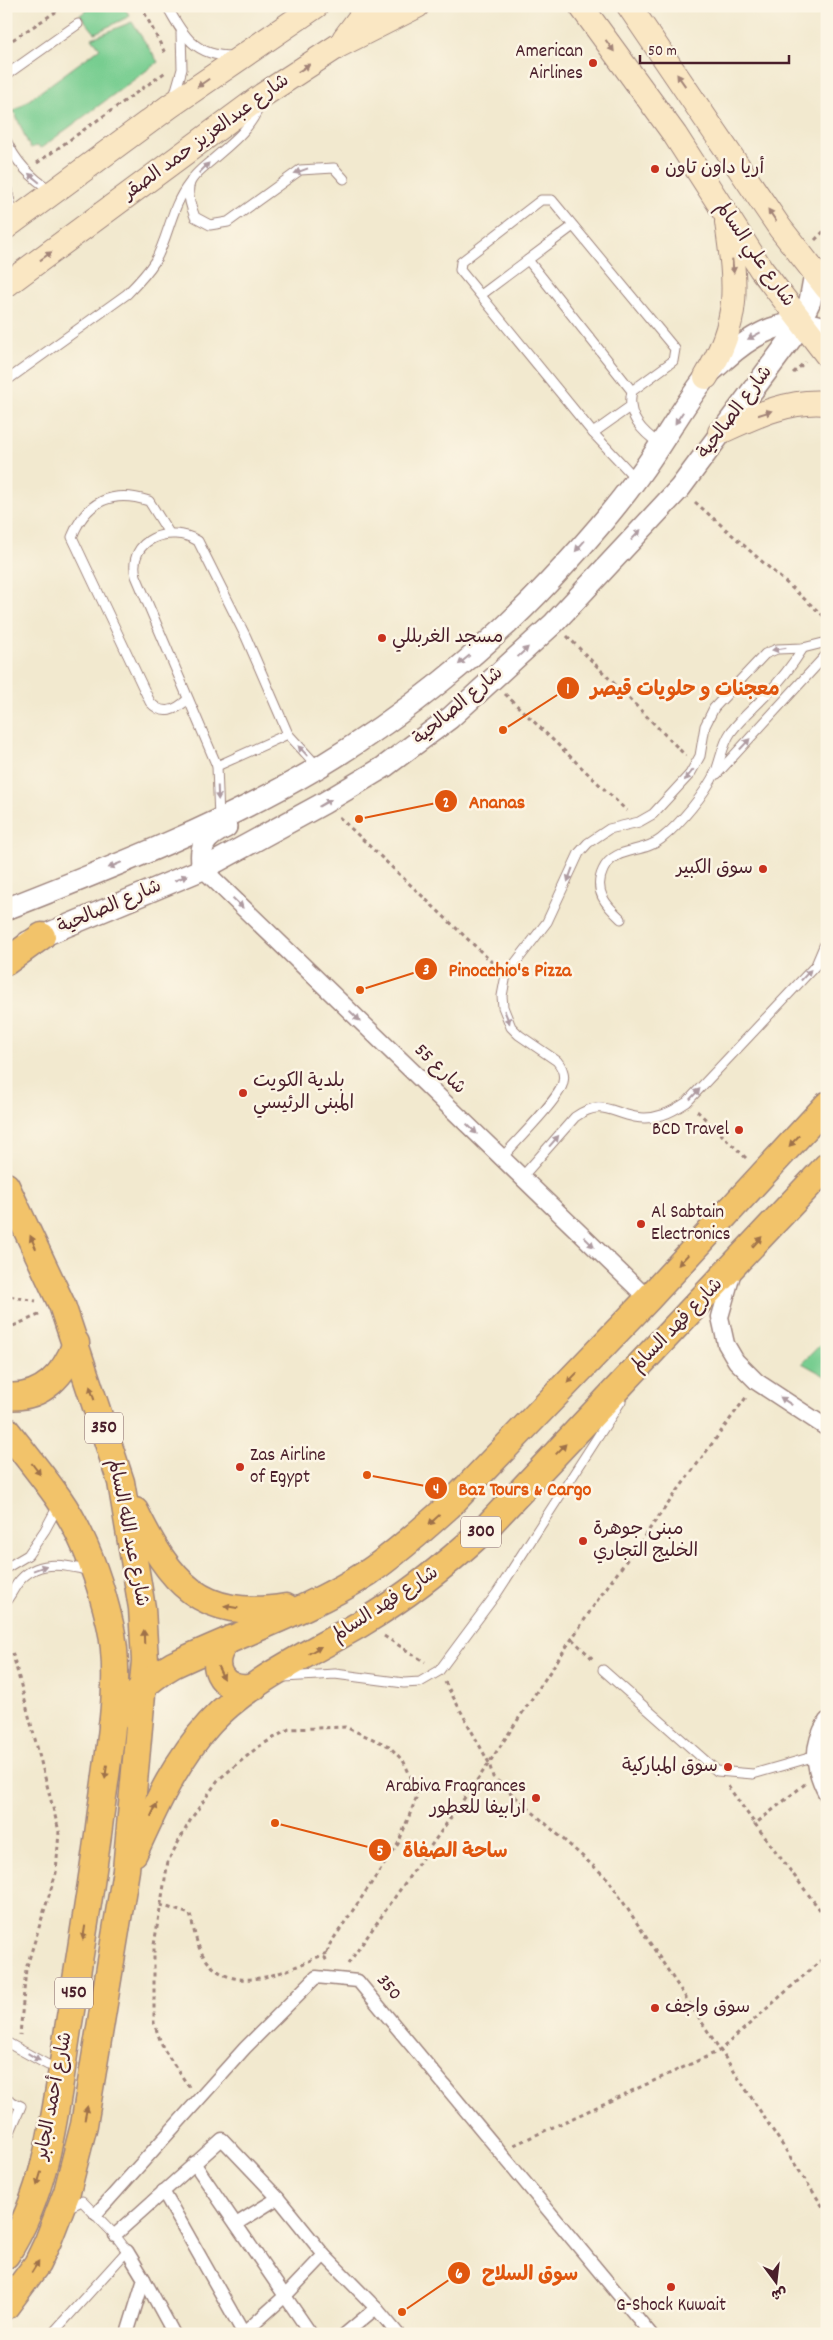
<svg xmlns="http://www.w3.org/2000/svg" width="833" height="2340" viewBox="0 0 833 2340" font-family="Dekko,'Playpen Sans Arabic',sans-serif">
	<style>
		.green { fill: #77cd90; stroke: #60765e }
		.lines { fill: none; stroke-linecap: round; stroke-linejoin: round }
		.service-casing { stroke: #9e847d; stroke-width: 11 }
		.pedestrian-casing { stroke: #9e847d; stroke-width: 15 }
		.minor-casing { stroke: #9e847d; stroke-width: 19 }
		.tertiary-casing { stroke: #9e847d; stroke-width: 24 }
		.secondary-casing { stroke: #9e847d; stroke-width: 26 }
		.primary-casing { stroke: #9e847d; stroke-width: 29 }
		.path { stroke: #9e847d; stroke-width: 3; stroke-dasharray: 4 4; stroke-linecap: butt }
		.service { stroke: #fff; stroke-width: 9 }
		.pedestrian { stroke: #fff; stroke-width: 12 }
		.minor { stroke: #fff; stroke-width: 16 }
		.tertiary { stroke: #fff; stroke-width: 21 }
		.secondary { stroke: #fae7c3; stroke-width: 24 }
		.primary { stroke: #f2c36a; stroke-width: 26 }
		.oneway { fill: #a28377 }
		.oneway2 { fill: #ae9aa0 }
		.oneway3 { fill: #9e714a }
		.poi-dot { fill: #c8321e; stroke: #fcf5e5; stroke-width: 2 }
		.labels { text-anchor: middle; dominant-baseline: central; stroke-width: 5; stroke-linejoin: round; paint-order: stroke }
		.shield { fill: #fcf5e5; stroke: #7f5f63; stroke-width: 1 }
		.shield-label { font-size: 18px; font-weight: bold; fill: #4a1f2b }
		.poi-label { font-size: 19px; fill: #4a1f2b; stroke: #fcf5e5; text-anchor: start }
		.street-label { font-size: 19px; fill: #4a1f2b; stroke: #fcf5e5 }
		.leader { fill: none; stroke: #e0560e; stroke-width: 2 }
		.callout-dot { fill: #e0560e; stroke: #fcf5e5; stroke-width: 2 }
		.mark-label { font-size: 15px; text-anchor: middle; font-weight: bold; fill: #fff }
		.callout-label { font-size: 20px; text-anchor: middle; font-weight: bold; fill: #e0560e; stroke: #fcf5e5; stroke-width: 5; stroke-linejoin: round; paint-order: stroke }
	</style>
	<rect width="100%" height="100%" fill="#fcf5e5"/>
	<filter id="ink" filterUnits="userSpaceOnUse"><feTurbulence type="fractalNoise" baseFrequency=".02" numOctaves="2"/><feDisplacementMap in="SourceGraphic" scale="10" xChannelSelector="R" yChannelSelector="G"/><feConvolveMatrix kernelMatrix="1 2 1 2 8 2 1 2 1" color-interpolation-filters="sRGB"/></filter>
	<filter id="wash" filterUnits="userSpaceOnUse"><feTurbulence type="fractalNoise" baseFrequency=".0096" numOctaves="4" result="noise"/><feDisplacementMap in="SourceGraphic" scale="20" xChannelSelector="R" yChannelSelector="G"/><feGaussianBlur stdDeviation="1.12" result="paint"/><feColorMatrix in="noise" values="0 0 0 0 0 0 0 0 0 0 0 0 0 0 0 0 0 1.4 0 .05"/><feComposite in="paint" operator="in"/></filter>
	<g filter="url(#wash)">
		<rect width="100%" height="100%" fill="#f2e9cf"/>
		<g class="green">
			<polygon points="94,6 123,6 130,16 95,33 80,15"/>
			<polygon points="132,22 158,62 41,148 37,146 30,148 14,111 100,48 92,38"/>
			<polygon points="827,1338 827,1377 802,1363"/>
		</g>
	</g>
	<g filter="url(#ink)">
		<g class="lines">
			<g class="service-casing">
				<g id="service">
					<path d="M167,6C183,36 196,57 234,56"/>
					<polyline points="6,75 78,24"/>
					<polyline points="174,97 182,69 181,33"/>
					<path d="M259,106C251,129 229,145 211,161C205,166 193,175 190,183C186,193 191,207 195,217L210,225L228,222L300,170L334,168L344,179"/>
					<path d="M6,140C16,163 31,178 52,191"/>
					<polyline points="6,185 14,219"/>
					<polyline points="528,260 632,391"/>
					<polyline points="481,295 573,226"/>
					<path d="M6,381L127,294C137,284 147,274 155,261C169,236 171,207 189,184"/>
					<polyline points="593,433 631,406"/>
					<path d="M636,479L593,433L460,270L461,262L541,200H552L675,349L673,361L632,391C626,416 642,432 661,445"/>
					<path d="M169,533L149,501C113,489 86,501 72,537L150,702C163,717 176,710 188,699"/>
					<polyline points="217,766 288,734"/>
					<polyline points="717,774 827,654"/>
					<path d="M219,819L217,766L136,576C127,539 170,524 198,541L246,637L288,734L318,767"/>
					<path d="M621,919C606,905 593,891 603,870C614,846 643,854 661,839C681,823 705,794 716,771C721,758 723,743 731,732C741,718 756,706 768,693C781,680 793,664 803,648"/>
					<path d="M502,1158C514,1143 561,1098 563,1082C565,1074 562,1067 557,1061L519,1035L511,1027L503,1007L502,996L506,975L547,922L579,853L588,843L609,829L639,822L653,814L690,774L700,756L705,726L714,708L765,654L777,649L803,648L827,642"/>
					<path d="M522,1177L575,1117C601,1099 610,1112 635,1117C655,1121 672,1112 687,1102L816,965L827,939"/>
					<polyline points="6,1568 28,1555 45,1530 58,1506"/>
					<path d="M6,1601C10,1596 13,1590 17,1584C35,1559 63,1564 89,1571"/>
					<polyline points="603,1670 717,1771 753,1774 816,1756"/>
					<polyline points="284,1677 335,1674 404,1683 420,1682 439,1671 497,1593 621,1401"/>
					<polyline points="6,2042 48,2065 60,2068"/>
					<polyline points="6,2099 21,2106 6,2141"/>
					<polyline points="52,2334 127,2251 115,2235 82,2201 67,2208"/>
				</g>
			</g>
			<g class="pedestrian-casing">
				<g id="pedestrian">
					<polyline points="194,2163 311,2334"/>
					<polyline points="163,2191 244,2334"/>
					<polyline points="96,2214 245,2048 316,1977 358,1981 651,2334"/>
					<polyline points="236,2224 278,2198"/>
					<polyline points="115,2235 222,2139 278,2198 324,2255 376,2308 398,2334"/>
					<polyline points="127,2251 144,2279 127,2334"/>
					<polyline points="144,2279 174,2334"/>
					<polyline points="243,2334 285,2296 324,2255"/>
					<polyline points="345,2334 376,2308"/>
				</g>
			</g>
			<g class="minor-casing">
				<g id="minor">
					<polyline points="203,869 648,1299"/>
					<polyline points="733,1271 720,1317 726,1344 736,1361 757,1382 827,1428"/>
					<path d="M827,1721C811,1747 813,1768 827,1794"/>
				</g>
			</g>
			<g class="tertiary-casing">
				<g id="tertiary">
					<path d="M203,869C198,845 205,837 226,827"/>
					<path d="M6,909C113,867 221,825 319,767C402,717 485,651 550,581C581,548 612,513 638,477C662,445 681,409 705,378C710,371 718,366 724,360C753,334 788,313 827,329"/>
					<polyline points="28,942 203,869 324,803 384,767 450,718 554,623 680,488 793,336 810,301 815,273"/>
				</g>
			</g>
			<g class="secondary-casing">
				<g id="secondary">
					<polyline points="581,6 675,135 761,269 827,355"/>
					<polyline points="629,6 780,228 827,288"/>
					<polyline points="344,39 362,15 379,6"/>
					<polyline points="6,227 170,106 316,6"/>
					<polyline points="6,285 263,95 338,46 417,6"/>
					<path d="M706,377C741,320 736,286 727,222"/>
					<path d="M720,432C753,417 789,399 827,403"/>
				</g>
			</g>
			<g class="primary-casing">
				<g id="primary">
					<polyline points="6,962 42,936"/>
					<polyline points="6,1186 62,1305 121,1482 142,1608 145,1661 126,1870 84,2125 67,2192 48,2241 37,2264 6,2306"/>
					<path d="M6,1396C42,1400 65,1374 76,1343"/>
					<path d="M6,1430C24,1453 42,1475 59,1499C84,1535 100,1581 110,1624C124,1683 106,1766 99,1827C90,1895 79,1962 68,2029C56,2105 49,2189 6,2255"/>
					<path d="M135,1511C170,1582 200,1621 286,1607"/>
					<path d="M230,1639C204,1660 220,1695 254,1687"/>
					<path d="M112,1724C128,1698 147,1680 173,1665C238,1634 309,1611 369,1572C398,1552 423,1529 449,1506L648,1299L827,1105"/>
					<path d="M134,1853C155,1807 175,1761 210,1723C248,1681 313,1652 362,1623C407,1596 445,1566 483,1531L827,1166"/>
				</g>
			</g>
			<g class="path">
				<polyline points="141,6 166,55"/>
				<polyline points="6,44 65,6"/>
				<polyline points="37,163 167,71"/>
				<polyline points="815,240 827,228"/>
				<polyline points="793,373 805,362"/>
				<polyline points="695,502 827,619"/>
				<polyline points="567,636 686,756"/>
				<polyline points="505,694 627,811"/>
				<polyline points="339,817 496,966"/>
				<polyline points="697,1111 746,1158"/>
				<polyline points="6,1290 9,1296 36,1301"/>
				<polyline points="6,1329 41,1314"/>
				<polyline points="384,1636 425,1662"/>
				<polyline points="572,1639 595,1661"/>
				<polyline points="6,1650 12,1651 59,1831 56,1873 26,1969 20,2035"/>
				<polyline points="445,1682 489,1763 493,1777 608,1879 827,2213"/>
				<polyline points="805,1784 755,1824 827,1919"/>
				<polyline points="728,1786 755,1824"/>
				<path d="M160,1905L190,1914C194,1929 196,1946 205,1958C235,2001 291,1968 327,1953"/>
				<polyline points="348,1964 489,1763 599,1598 747,1396"/>
				<polyline points="189,2087 163,2048 154,2023 154,1945 168,1861 191,1819 218,1780 258,1747 289,1729 345,1727 389,1746 404,1762 415,1786 417,1796 398,1844 330,1944 325,1958 328,1963"/>
				<polyline points="514,2145 719,2051 827,1955"/>
			</g>
			<use href="#service" class="service"/>
			<use href="#pedestrian" class="pedestrian"/>
			<use href="#minor" class="minor"/>
			<use href="#tertiary" class="tertiary"/>
			<use href="#secondary" class="secondary"/>
			<use href="#primary" class="primary"/>
		</g>
		<defs><path id="oneway-solid" d="M-6-.8H1V-3.2L6.5 0L1 3.2V.8H-6Z" transform="scale(1.25)"/></defs>
		<g class="oneway">
			<use href="#oneway-solid" transform="translate(610 46) rotate(54)"/>
			<use href="#oneway-solid" transform="translate(304 68) rotate(-33)"/>
			<use href="#oneway-solid" transform="translate(681 80) rotate(-125)"/>
			<use href="#oneway-solid" transform="translate(203 83) rotate(145)"/>
			<use href="#oneway-solid" transform="translate(772 215) rotate(-124)"/>
			<use href="#oneway-solid" transform="translate(46 256) rotate(-36)"/>
			<use href="#oneway-solid" transform="translate(733 266) rotate(84)"/>
			<use href="#oneway-solid" transform="translate(765 413) rotate(-18)"/>
		</g>
		<g class="oneway2">
			<use href="#oneway-solid" transform="translate(204 168) rotate(-45)"/>
			<use href="#oneway-solid" transform="translate(301 171) rotate(160)"/>
			<use href="#oneway-solid" transform="translate(34 178) rotate(-140)"/>
			<use href="#oneway-solid" transform="translate(754 336) rotate(152)"/>
			<use href="#oneway-solid" transform="translate(679 418) rotate(123)"/>
			<use href="#oneway-solid" transform="translate(636 535) rotate(-47)"/>
			<use href="#oneway-solid" transform="translate(580 546) rotate(131)"/>
			<use href="#oneway-solid" transform="translate(779 649) rotate(171)"/>
			<use href="#oneway-solid" transform="translate(523 652) rotate(-43)"/>
			<use href="#oneway-solid" transform="translate(464 660) rotate(140)"/>
			<use href="#oneway-solid" transform="translate(745 744) rotate(-47)"/>
			<use href="#oneway-solid" transform="translate(303 751) rotate(-133)"/>
			<use href="#oneway-solid" transform="translate(689 775) rotate(129)"/>
			<use href="#oneway-solid" transform="translate(218 793) rotate(88)"/>
			<use href="#oneway-solid" transform="translate(325 803) rotate(-30)"/>
			<use href="#oneway-solid" transform="translate(115 865) rotate(157)"/>
			<use href="#oneway-solid" transform="translate(570 875) rotate(110)"/>
			<use href="#oneway-solid" transform="translate(181 878) rotate(-23)"/>
			<use href="#oneway-solid" transform="translate(238 903) rotate(44)"/>
			<use href="#oneway-solid" transform="translate(806 975) rotate(-47)"/>
			<use href="#oneway-solid" transform="translate(355 1016) rotate(44)"/>
			<use href="#oneway-solid" transform="translate(507 1017) rotate(68)"/>
			<use href="#oneway-solid" transform="translate(695 1094) rotate(-47)"/>
			<use href="#oneway-solid" transform="translate(472 1129) rotate(44)"/>
			<use href="#oneway-solid" transform="translate(554 1141) rotate(-49)"/>
			<use href="#oneway-solid" transform="translate(589 1242) rotate(44)"/>
			<use href="#oneway-solid" transform="translate(786 1401) rotate(-146)"/>
			<use href="#oneway-solid" transform="translate(40 1568) rotate(-20)"/>
			<use href="#oneway-solid" transform="translate(34 2057) rotate(31)"/>
		</g>
		<g class="oneway3">
			<use href="#oneway-solid" transform="translate(794 1141) rotate(133)"/>
			<use href="#oneway-solid" transform="translate(33 1242) rotate(-114)"/>
			<use href="#oneway-solid" transform="translate(757 1242) rotate(-47)"/>
			<use href="#oneway-solid" transform="translate(683 1260) rotate(133)"/>
			<use href="#oneway-solid" transform="translate(572 1378) rotate(134)"/>
			<use href="#oneway-solid" transform="translate(92 1393) rotate(-108)"/>
			<use href="#oneway-solid" transform="translate(561 1449) rotate(-46)"/>
			<use href="#oneway-solid" transform="translate(36 1469) rotate(53)"/>
			<use href="#oneway-solid" transform="translate(434 1520) rotate(137)"/>
			<use href="#oneway-solid" transform="translate(231 1607) rotate(-170)"/>
			<use href="#oneway-solid" transform="translate(144 1637) rotate(-92)"/>
			<use href="#oneway-solid" transform="translate(315 1650) rotate(-30)"/>
			<use href="#oneway-solid" transform="translate(221 1673) rotate(64)"/>
			<use href="#oneway-solid" transform="translate(106 1772) rotate(97)"/>
			<use href="#oneway-solid" transform="translate(154 1810) rotate(-65)"/>
			<use href="#oneway-solid" transform="translate(84 1933) rotate(99)"/>
			<use href="#oneway-solid" transform="translate(86 2113) rotate(-79)"/>
			<use href="#oneway-solid" transform="translate(39 2179) rotate(107)"/>
			<use href="#oneway-solid" transform="translate(35 2267) rotate(-58)"/>
		</g>
	</g>
	<g class="poi-dot">
		<circle cx="593" cy="63" r="5"/>
		<circle cx="655" cy="169" r="5"/>
		<circle cx="382" cy="638" r="5"/>
		<circle cx="763" cy="869" r="5"/>
		<circle cx="243" cy="1093" r="5"/>
		<circle cx="739" cy="1130" r="5"/>
		<circle cx="641" cy="1224" r="5"/>
		<circle cx="240" cy="1467" r="5"/>
		<circle cx="583" cy="1541" r="5"/>
		<circle cx="728" cy="1767" r="5"/>
		<circle cx="536" cy="1798" r="5"/>
		<circle cx="655" cy="2008" r="5"/>
		<circle cx="671" cy="2287" r="5"/>
	</g>
	<g class="labels">
		<g class="shield">
			<rect x="85" y="1412.5" width="38" height="31" rx="4"/>
			<rect x="461" y="1516.5" width="40" height="31" rx="4"/>
			<rect x="55" y="1977.5" width="38" height="31" rx="4"/>
		</g>
		<g class="shield-label">
			<text x="104" y="1428">350</text>
			<text x="481" y="1532">300</text>
			<text x="74" y="1993">450</text>
		</g>
		<g class="poi-label">
			<text x="583" y="52" text-anchor="end">American<tspan x="583" dy="22">Airlines</tspan></text>
			<text x="665" y="169">أريا داون تاون</text>
			<text x="392" y="638">مسجد الغربللي</text>
			<text x="753" y="869" text-anchor="end">سوق الكبير</text>
			<text x="253" y="1082">بلدية الكويت<tspan x="253" dy="22">المبنى الرئيسي</tspan></text>
			<text x="729" y="1130" text-anchor="end">BCD Travel</text>
			<text x="651" y="1213">Al Sabtain<tspan x="651" dy="22">Electronics</tspan></text>
			<text x="250" y="1456">Zas Airline<tspan x="250" dy="22">of Egypt</tspan></text>
			<text x="593" y="1530">مبنى جوهرة<tspan x="593" dy="22">الخليج التجاري</tspan></text>
			<text x="718" y="1767" text-anchor="end">سوق المباركية</text>
			<text x="526" y="1787" text-anchor="end">Arabiva Fragrances<tspan x="526" dy="22">ارابيفا للعطور</tspan></text>
			<text x="665" y="2008">سوق واجف</text>
			<text x="671" y="2306" text-anchor="middle">G-Shock Kuwait</text>
		</g>
		<g class="street-label">
			<text transform="translate(207 138) rotate(-36)">شارع عبدالعزيز حمد الصقر</text>
			<text transform="translate(754 255) rotate(55)">شارع علي السالم</text>
			<text transform="translate(736 413) rotate(-53)">شارع الصالحية</text>
			<text transform="translate(459 707) rotate(-40)">شارع الصالحية</text>
			<text transform="translate(110 908) rotate(-23)">شارع الصالحية</text>
			<text transform="translate(439 1070) rotate(44)">شارع 55</text>
			<text transform="translate(678 1326) rotate(-46)">شارع فهد السالم</text>
			<text transform="translate(127 1533) rotate(79)">شارع عبد الله السالم</text>
			<text transform="translate(386 1605) rotate(-33)">شارع فهد السالم</text>
			<text transform="translate(388 1988) rotate(50)">350</text>
			<text transform="translate(55 2096) rotate(-79)">شارع أحمد الجابر</text>
		</g>
	</g>
	<path class="leader" d="M503 730L568 688M359 819L446 801M360 990L426 969M367 1475L436 1488M275 1823L380 1850M402 2312L459 2273"/>
	<g class="callout-dot">
		<circle cx="503" cy="730" r="5"/>
		<circle cx="359" cy="819" r="5"/>
		<circle cx="360" cy="990" r="5"/>
		<circle cx="367" cy="1475" r="5"/>
		<circle cx="275" cy="1823" r="5"/>
		<circle cx="402" cy="2312" r="5"/>
		<circle cx="568" cy="688" r="12"/>
		<circle cx="446" cy="801" r="12"/>
		<circle cx="426" cy="969" r="12"/>
		<circle cx="436" cy="1488" r="12"/>
		<circle cx="380" cy="1850" r="12"/>
		<circle cx="459" cy="2273" r="12"/>
	</g>
	<g class="mark-label">
		<text x="568" y="693">1</text>
		<text x="446" y="807">2</text>
		<text x="426" y="974">3</text>
		<text x="436" y="1493">4</text>
		<text x="380" y="1855">5</text>
		<text x="459" y="2278">6</text>
	</g>
	<g class="callout-label">
		<text x="685" y="695">معجنات و حلويات قيصر</text>
		<text x="497" y="808">Ananas</text>
		<text x="510" y="976">Pinocchio's Pizza</text>
		<text x="525" y="1495">Baz Tours &amp; Cargo</text>
		<text x="455" y="1857">ساحة الصفاة</text>
		<text x="530" y="2280">سوق السلاح</text>
	</g>
	<rect width="833" height="2340" fill="none" stroke="#fcf5e5" stroke-width="25"/>
	<g transform="translate(776 2282) rotate(165)" stroke="#fcf5e5" stroke-width="4" paint-order="stroke">
	<path d="M0-4L9 19L0 12L-9 19Z" fill="#4a1f2b"/>
	<text y="-8" font-size="14" font-weight="bold" text-anchor="middle" fill="#4a1f2b">ش</text>
	</g>
	<path d="M640 55v8h149v-8" fill="none" stroke="#4a1f2b" stroke-width="2.5"/>
	<text x="648" y="55" font-size="15" fill="#4a1f2b" stroke="#fcf5e5" stroke-width="4" paint-order="stroke">50 m</text>
</svg>
